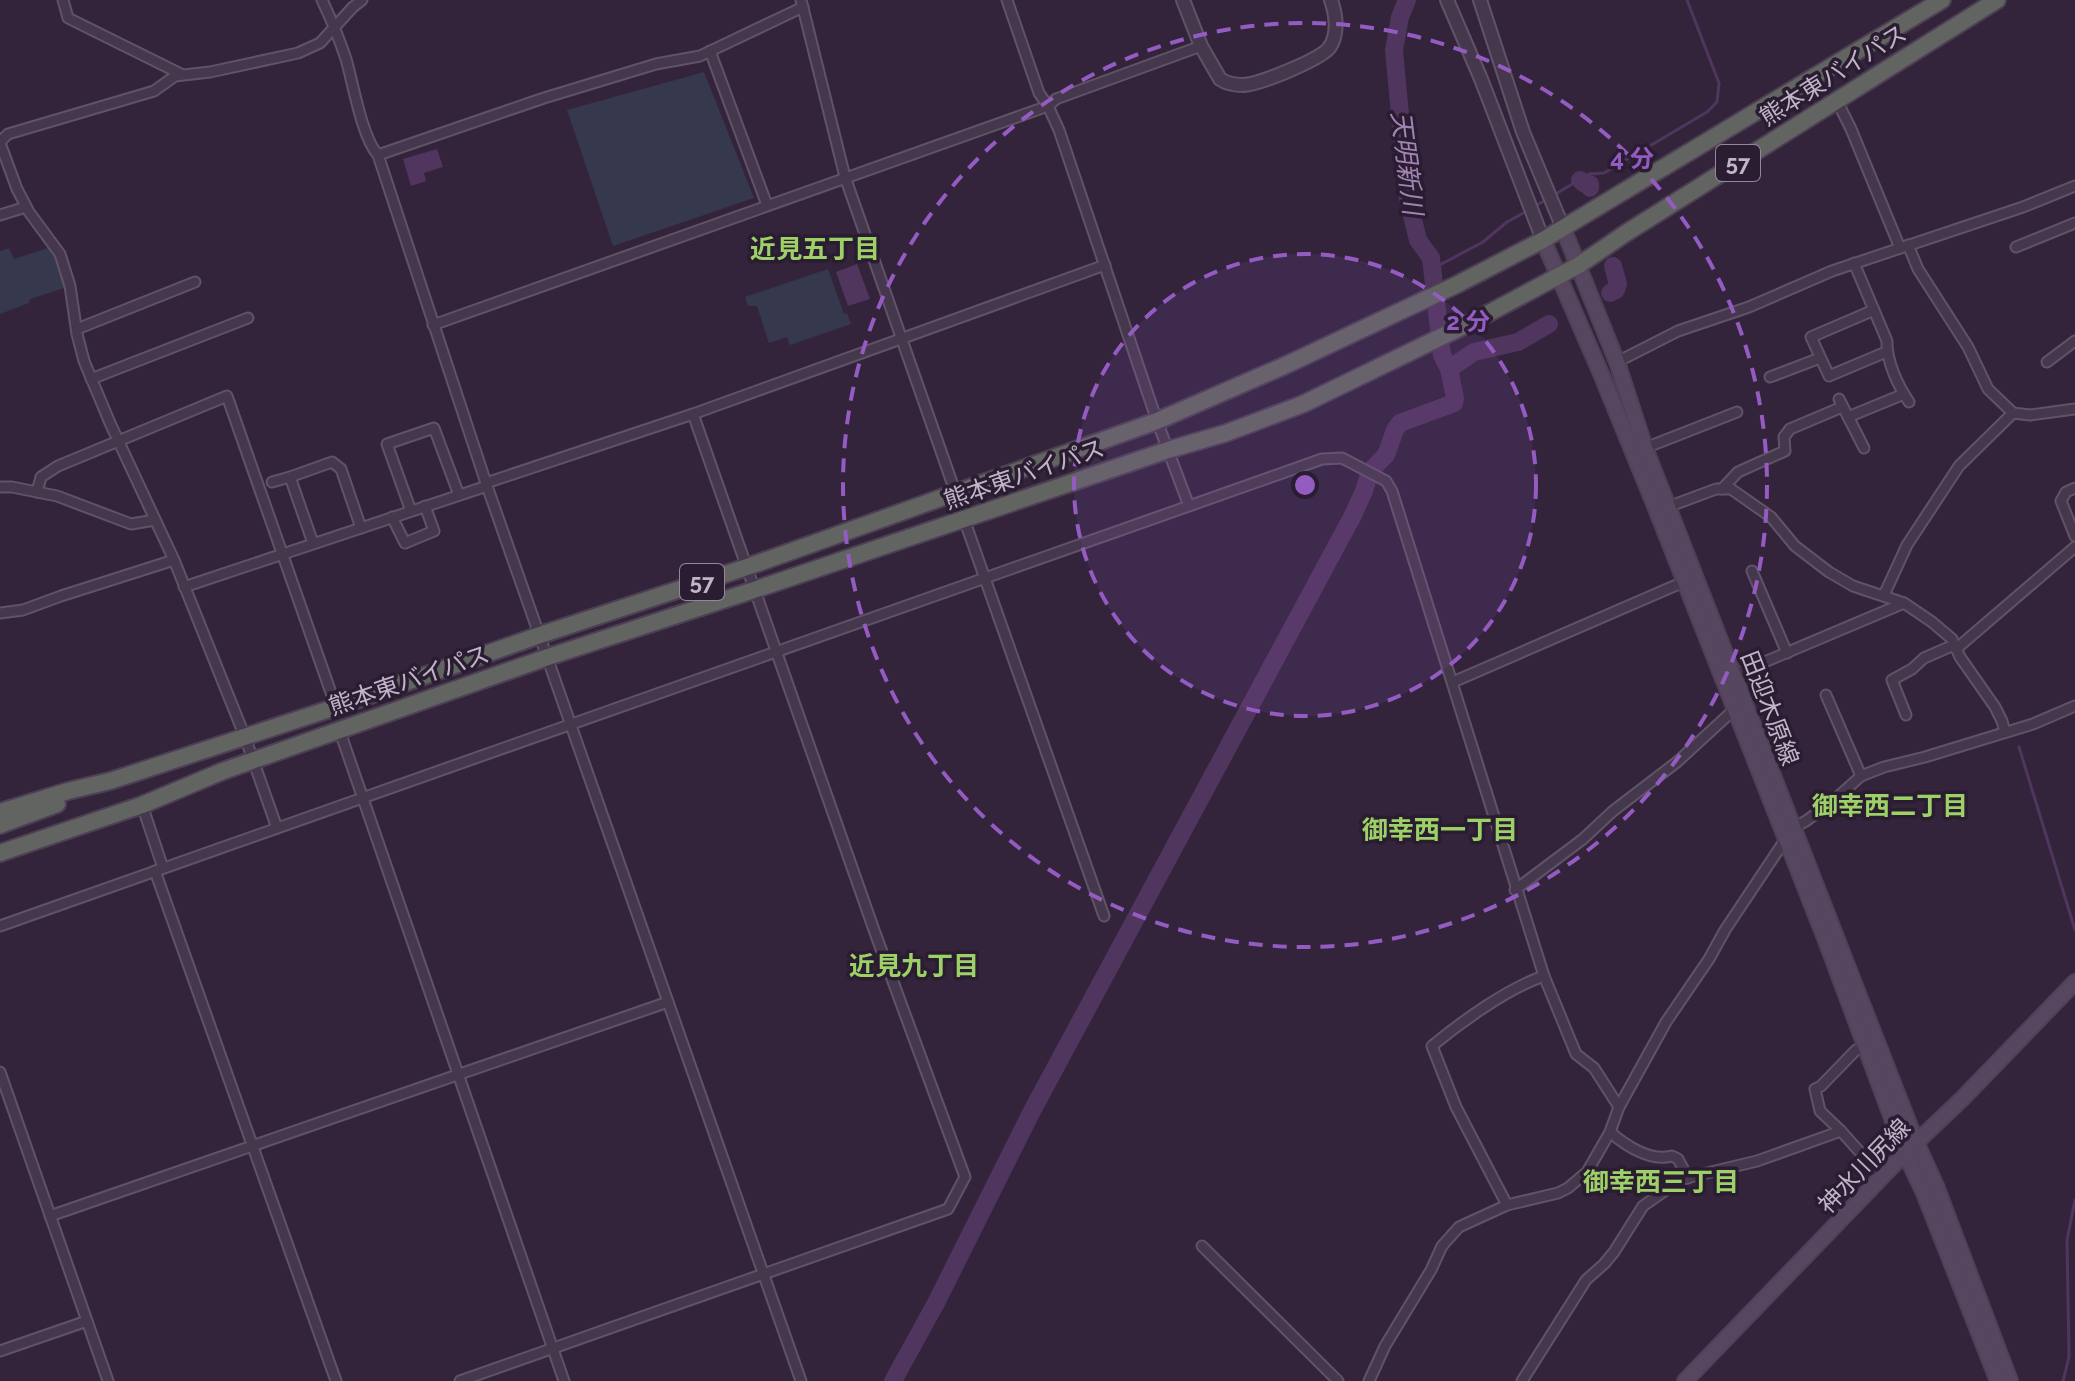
<svg xmlns="http://www.w3.org/2000/svg" width="2075" height="1381" viewBox="0 0 2075 1381" font-family="Raleway,'Noto Sans JP',sans-serif">
	<style>
		.green { fill: #36384d }
		.water { fill: #50355e }
		.lines { fill: none; stroke-linecap: round; stroke-linejoin: round }
		.stream { stroke: #50355e; stroke-width: 3 }
		.river { stroke: #50355e; stroke-width: 18 }
		.minor-casing { stroke: #605367; stroke-width: 13 }
		.tertiary-casing { stroke: #605367; stroke-width: 16 }
		.secondary-casing { stroke: #4e4155; stroke-width: 18 }
		.trunk-casing { stroke: #4d4054; stroke-width: 20 }
		.minor { stroke: #45384c; stroke-width: 9 }
		.tertiary { stroke: #45384c; stroke-width: 12 }
		.secondary { stroke: #57465f; stroke-width: 14 }
		.trunk { stroke: #626461; stroke-width: 16 }
		.ring { fill: none; stroke: #945cc2; stroke-width: 4; stroke-dasharray: 14 10 }
		.labels { text-anchor: middle; dominant-baseline: central; stroke-width: 7; stroke-linejoin: round; paint-order: stroke }
		.shield { fill: #2a1d31; stroke: #94879b; stroke-width: 2 }
		.shield-label { font-size: 22px; font-weight: bold; fill: #c1b4c8 }
		.street-label { font-size: 24px; fill: #c1b4c8; stroke: #2a1d31 }
		.water-label { font-size: 26px; font-style: italic; fill: #a284b2; stroke: #2a1d31 }
		.neighbourhood-label { font-size: 26px; font-weight: bold; fill: #9dd066; stroke: #2a1d31 }
		.centre { fill: #945cc2; stroke: #2a1d31; stroke-width: 4 }
		.ring-label { font-size: 24px; text-anchor: middle; font-weight: bold; fill: #945cc2; stroke: #2a1d31; stroke-width: 7; stroke-linejoin: round; paint-order: stroke }
	</style>
	<rect width="100%" height="100%" fill="#33243c"/>
	<g class="green">
		<polygon points="704,72 754,198 613,246 567,110"/>
		<polygon points="54,246 70,286 30,299 29,303 0,314 0,251 9,248 14,259"/>
		<polygon points="828,269 844,314 847,313 851,324 790,345 787,337 769,343 757,306 748,306 745,297"/>
	</g>
	<g class="water">
		<polygon points="437,149 443,167 424,173 426,181 411,186 403,159"/>
		<polygon points="857,264 870,299 848,306 836,272"/>
	</g>
	<g class="lines">
		<g class="stream">
			<polyline points="1554,195 1589,174 1604,173 1707,112 1717,102 1719,83 1687,0"/>
			<polyline points="1533,207 1548,199"/>
			<polyline points="1432,269 1483,242 1507,222 1527,211"/>
			<polyline points="2019,747 2075,930"/>
			<polyline points="2063,1381 2069,1357 2067,1240 2075,1200"/>
		</g>
		<g class="river">
			<polyline points="1407,0 1400,17 1394,50 1408,199 1418,240 1431,258 1442,355 1449,369"/>
			<polyline points="1580,180 1585,184 1590,184 1590,188"/>
			<polyline points="1610,293 1616,290 1618,284 1613,266"/>
			<polyline points="893,1381 936,1303 1032,1111 1352,517 1364,491 1370,471 1386,455 1395,430 1400,423 1454,403 1455,398 1449,369 1474,352 1518,342 1549,324"/>
		</g>
		<g class="minor-casing">
			<g id="minor">
				<polyline points="63,0 68,18 181,74"/>
				<path d="M322,0C331,19 339,38 346,59C353,83 362,138 378,155L487,486L801,1381"/>
				<polyline points="801,0 845,177 956,494"/>
				<polyline points="1007,0 1039,93 1048,106 1059,130 1157,421 1189,506"/>
				<polyline points="710,51 767,205"/>
				<polyline points="1837,101 1851,129 1900,248"/>
				<polyline points="0,142 8,134 154,91 175,76 210,72 298,53 320,43 353,7 362,0"/>
				<polyline points="0,143 17,189 29,212 60,254 70,286 77,334 84,361 110,423 174,560 245,737 277,828"/>
				<polyline points="378,155 544,98 656,64 700,56 803,7"/>
				<polyline points="0,215 26,207"/>
				<polyline points="1908,245 1918,269 1968,347 1988,389 2013,413 2030,415 2075,409"/>
				<polyline points="2016,247 2075,223"/>
				<path d="M1854,263L1887,341C1886,360 1898,386 1909,402"/>
				<polyline points="1874,310 1811,337 1829,376 1886,352"/>
				<polyline points="433,325 1048,106 1056,99 1201,46"/>
				<polyline points="77,329 195,282"/>
				<polyline points="1617,362 1678,331 1749,307 1832,271 2023,207 2075,186"/>
				<polyline points="2047,362 2075,341"/>
				<polyline points="1770,377 1820,358"/>
				<polyline points="91,379 248,318"/>
				<polyline points="1839,399 1864,448"/>
				<polyline points="1848,417 1904,394"/>
				<polyline points="1645,448 1737,412"/>
				<polyline points="272,482 290,477"/>
				<polyline points="486,483 693,414 1105,265"/>
				<polyline points="0,487 12,487 57,496 131,524 155,520"/>
				<polyline points="2075,488 2066,492 2061,501 2075,536"/>
				<polyline points="1722,489 1738,472 1785,451 1784,437 1790,429 1842,407"/>
				<polyline points="37,492 41,477 58,466 227,396 336,707"/>
				<polyline points="1665,508 1716,489 1731,489 1771,517 1795,546 1829,572 1853,586 1904,603 1932,622 1952,639 1960,657 1995,707 2002,721 2005,732"/>
				<polyline points="411,511 387,444 434,428 459,495"/>
				<polyline points="392,517 405,543 434,531 425,506"/>
				<polyline points="964,519 1104,916"/>
				<polyline points="313,543 290,477 332,462 341,469 361,528"/>
				<polyline points="1752,571 1787,653"/>
				<polyline points="184,587 487,486"/>
				<polyline points="1884,595 1907,545 1959,466 2013,413"/>
				<polyline points="0,613 23,610 61,596 174,560"/>
				<polyline points="1956,649 2075,547"/>
				<polyline points="1729,677 1904,603"/>
				<polyline points="1453,682 1688,580"/>
				<polyline points="1826,695 1861,776"/>
				<polyline points="1906,715 1892,680 1912,669 1924,658 1954,645"/>
				<polyline points="339,729 564,1381"/>
				<polyline points="142,805 163,868"/>
				<polyline points="155,871 336,1381"/>
				<polyline points="1515,890 1583,839 1613,811 1677,762 1738,706"/>
				<polyline points="0,926 1322,459 1342,458 1386,481 1392,491 1544,976 1576,1054 1594,1068 1619,1107"/>
				<polyline points="1865,1047 1856,1050 1821,1086 1815,1089 1820,1111 1841,1131 1882,1177"/>
				<polyline points="0,1072 108,1381"/>
				<path d="M1610,1132C1626,1146 1651,1162 1672,1156L1678,1159L1688,1178"/>
				<path d="M1507,1205L1456,1107L1432,1046C1461,1022 1508,988 1544,976"/>
				<polyline points="50,1216 668,1002"/>
				<polyline points="1202,1246 1338,1381"/>
				<polyline points="0,1351 87,1321"/>
				<polyline points="460,1381 948,1209 965,1177 874,930 693,414"/>
				<polyline points="1369,1381 1385,1346 1431,1270 1442,1246 1459,1227 1507,1205 1558,1193 1568,1188 1587,1172 1610,1132 1619,1107 1666,1022 1709,959 1725,930 1793,828 1806,821 1833,801 1861,776 1884,767 1925,757 2033,724 2075,706"/>
				<polyline points="1522,1381 1586,1280 1604,1264 1614,1252 1643,1206 1682,1179 1757,1161 1841,1131"/>
			</g>
		</g>
		<g class="tertiary-casing">
			<g id="tertiary">
				<path d="M1183,0L1201,46L1220,79C1227,84 1235,85 1244,85C1260,84 1319,60 1329,48C1339,35 1336,14 1331,0"/>
				<polyline points="1447,0 1481,79 1543,240"/>
				<polyline points="1480,0 1523,132 1563,228"/>
			</g>
		</g>
		<g class="secondary-casing">
			<g id="secondary">
				<polyline points="1563,228 1617,362 1645,448 1916,1142 1936,1186 2010,1381"/>
				<polyline points="1543,240 1602,376 1657,511 1825,938 1905,1153 1924,1193 1998,1381"/>
				<polyline points="1685,1381 1905,1153 1962,1099 2075,982"/>
			</g>
		</g>
		<g class="trunk-casing">
			<g id="trunk">
				<polyline points="0,812 68,791 110,781 336,707 540,635 747,567 1157,421 1286,365 1456,285 1543,240 1942,0"/>
				<polyline points="0,825 57,804"/>
				<polyline points="0,853 142,805 223,771 548,657 754,590 1168,450 1226,433 1303,404 1476,320 1579,265 1626,233 1997,0"/>
			</g>
		</g>
		<use href="#minor" class="minor"/>
		<use href="#tertiary" class="tertiary"/>
		<use href="#secondary" class="secondary"/>
		<use href="#trunk" class="trunk"/>
	</g>
	<circle cx="1305" cy="485" r="231" fill="#945cc2" fill-opacity=".12"/>
	<g class="ring">
		<circle cx="1305" cy="485" r="231"/>
		<circle cx="1305" cy="485" r="462"/>
	</g>
	<g class="labels">
		<g class="shield">
			<rect x="1716" y="145" width="44" height="36" rx="6"/>
			<rect x="680" y="564" width="44" height="36" rx="6"/>
		</g>
		<g class="shield-label">
			<text x="1738" y="163">57</text>
			<text x="702" y="582">57</text>
		</g>
		<g class="street-label">
			<text transform="translate(1833 75) rotate(-32)">熊本東バイパス</text>
			<text transform="translate(1024 474) rotate(-19)">熊本東バイパス</text>
			<text transform="translate(409 680) rotate(-19)">熊本東バイパス</text>
			<text transform="translate(1770 708) rotate(69)">田迎木原線</text>
			<text transform="translate(1864 1166) rotate(-46)">神水川尻線</text>
		</g>
		<g class="water-label">
			<text transform="translate(1407 163) rotate(83)">天明新川</text>
		</g>
		<g class="neighbourhood-label">
			<text x="815" y="249">近見五丁目</text>
			<text x="1890" y="806">御幸西二丁目</text>
			<text x="1440" y="830">御幸西一丁目</text>
			<text x="914" y="966">近見九丁目</text>
			<text x="1661" y="1182">御幸西三丁目</text>
		</g>
	</g>
	<circle cx="1305" cy="485" r="12" class="centre"/>
	<g class="ring-label">
		<text x="1632" y="167">4 分</text>
		<text x="1468" y="330">2 分</text>
	</g>
</svg>
